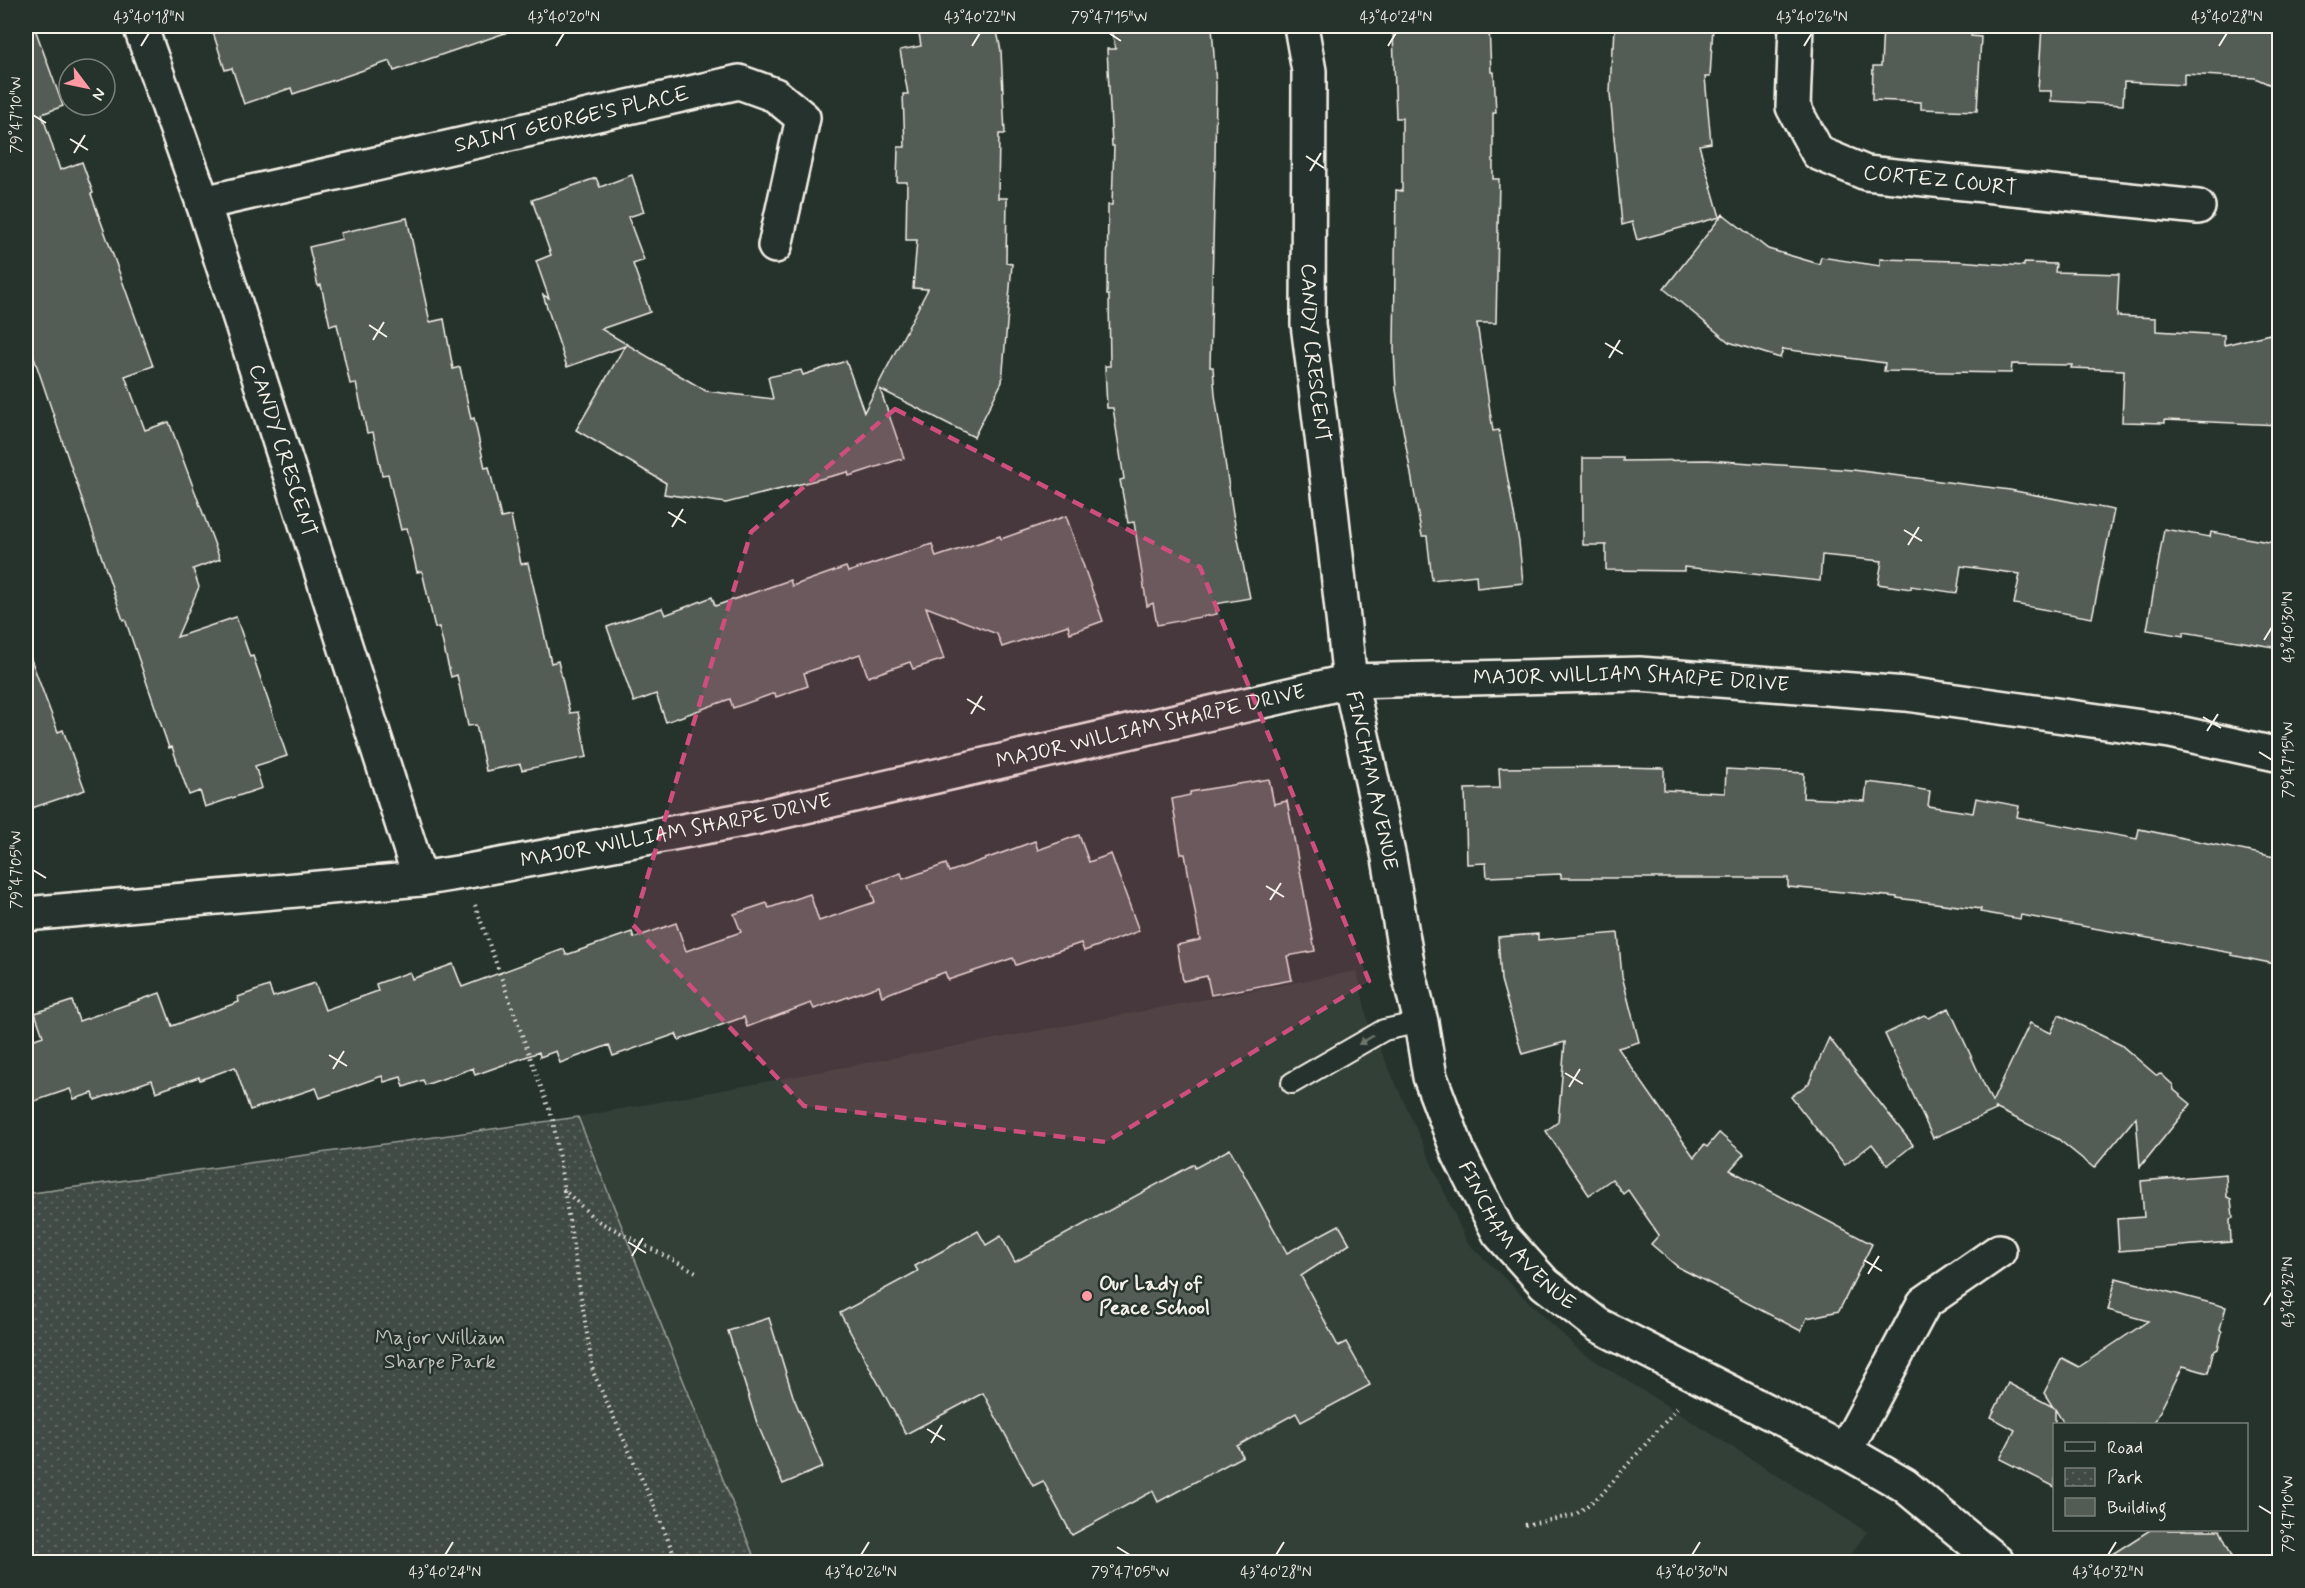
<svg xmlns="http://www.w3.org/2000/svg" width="2305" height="1588" viewBox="0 0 2305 1588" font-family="Mynerve,sans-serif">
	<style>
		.built { fill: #333f39 }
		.park { fill: url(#park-dots); stroke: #9a9e96; stroke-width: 1.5 }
		.building { fill: #525c55; stroke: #f4f1e8; stroke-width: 1.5 }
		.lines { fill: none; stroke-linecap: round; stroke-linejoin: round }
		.lane-casing { stroke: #f4f1e8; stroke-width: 24 }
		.street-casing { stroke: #f4f1e8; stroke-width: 38 }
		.secondary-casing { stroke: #f4f1e8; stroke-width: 38 }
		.path { stroke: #f4f1e8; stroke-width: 4; stroke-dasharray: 1.5 4.5; stroke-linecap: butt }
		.lane { stroke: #26332d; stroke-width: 20 }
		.street { stroke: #26332d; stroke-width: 33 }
		.secondary { stroke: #26332d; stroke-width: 33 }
		.oneway { fill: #6e766e }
		.marked { fill: #ce4e7e; fill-opacity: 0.2; stroke: #ce4e7e; stroke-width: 4.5; stroke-dasharray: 12 8; stroke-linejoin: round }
		.ticks { fill: none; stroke: #f4f1e8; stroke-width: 2 }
		.poi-dot { fill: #ff9aa2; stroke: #26332d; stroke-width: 2 }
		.labels { text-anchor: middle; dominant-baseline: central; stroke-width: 5; stroke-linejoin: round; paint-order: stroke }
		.street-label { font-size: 21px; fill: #f4f1e8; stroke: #26332d }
		.poi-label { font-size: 21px; font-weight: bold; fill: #f4f1e8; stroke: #26332d; text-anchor: start }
		.park-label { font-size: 21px; fill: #bebfb7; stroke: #26332d }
		.neatline { fill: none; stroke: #f4f1e8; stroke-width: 2 }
		.ticks-label { font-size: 15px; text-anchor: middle; fill: #f4f1e8 }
	</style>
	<defs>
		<pattern id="park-dots" width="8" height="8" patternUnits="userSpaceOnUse" patternTransform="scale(1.5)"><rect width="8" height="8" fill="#414b45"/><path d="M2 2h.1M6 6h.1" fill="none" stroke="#5d6560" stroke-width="1.8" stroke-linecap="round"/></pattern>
	</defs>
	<rect width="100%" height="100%" fill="#26332d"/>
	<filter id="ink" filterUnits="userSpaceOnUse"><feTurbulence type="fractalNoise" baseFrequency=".0167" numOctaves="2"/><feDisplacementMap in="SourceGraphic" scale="12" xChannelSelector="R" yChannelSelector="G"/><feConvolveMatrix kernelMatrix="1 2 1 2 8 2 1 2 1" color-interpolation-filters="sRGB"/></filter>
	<g filter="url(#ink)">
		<polygon class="built" points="1357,971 1368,1022 1467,1242 1580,1351 1867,1532 1845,1562 756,1562 578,1117"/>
		<polygon class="park" points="578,1117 756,1562 26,1562 26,1194"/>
		<g class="building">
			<polygon points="26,26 34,26 63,106 42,114 60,170 82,162 93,193 91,194 153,366 125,376 145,430 169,422 220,559 193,569 199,587 177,637 236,617 250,657 253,656 287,756 255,766 262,788 205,807 200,791 189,795 172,747 169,748 125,619 123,620 104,564 26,334"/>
			<polygon points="211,26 510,26 511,31 394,71 390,61 293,94 291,88 244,104 232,68 225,70"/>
			<polygon points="918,26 996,26 1001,51 1005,134 999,134 998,198 1007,198 1006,263 1012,264 1002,382 974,437 880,389 904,458 849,476 848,472 726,503 664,494 666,483 576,430 625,346 567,367 543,295 549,298 536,261 551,255 532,200 596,178 600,187 632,175 644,212 628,217 644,260 633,264 650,312 601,329 706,391 773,399 768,377 801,370 803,375 846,361 864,412 928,289 913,288 917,240 906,240 907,182 897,182 898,147 905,147 903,94 908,94 900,50 921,46"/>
			<polygon points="1110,26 1212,26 1216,86 1215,163 1210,367 1213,367 1215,395 1233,514 1250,598 1215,604 1217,614 1157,625 1153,603 1147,606 1134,522 1128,523 1120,480 1124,479 1113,408 1107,408 1105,366 1110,366 1109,295 1107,295 1108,205 1112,205 1114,146 1112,146 1107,49 1116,49"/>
			<polygon points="1415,26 1489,26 1491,72 1494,72 1496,113 1493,113 1493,179 1499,179 1496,323 1477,323 1493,431 1499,430 1519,542 1523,583 1477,588 1476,575 1432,580 1427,536 1422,536 1396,390 1394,349 1396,190 1402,191 1402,118 1396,118 1393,32 1415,31"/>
			<polygon points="1615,26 1713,26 1710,77 1705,77 1711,143 1699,145 1720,217 1637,240 1632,222 1622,225 1610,93 1612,47 1614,47"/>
			<polygon points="1883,26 1972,26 1971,36 1981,37 1977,111 1921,109 1921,102 1872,100 1873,66 1881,66"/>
			<polygon points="2042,26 2280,26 2280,89 2255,78 2184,74 2184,85 2124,82 2123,105 2051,101 2051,91 2038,91"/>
			<polygon points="1723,214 1768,249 1819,264 1821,257 1880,266 1880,259 1958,261 2024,266 2024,263 2056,264 2055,272 2119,274 2117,316 2156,318 2156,331 2224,335 2224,345 2270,334 2280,371 2280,425 2165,420 2165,423 2122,422 2124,370 2071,368 2072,365 2012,364 2011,373 1884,371 1885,363 1783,349 1780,358 1729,342 1664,289"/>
			<polygon points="407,218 430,322 444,319 453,369 460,367 471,419 474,418 485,468 489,467 501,518 511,516 521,564 528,563 551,663 558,661 570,713 578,712 587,757 522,770 520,764 486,771 476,725 468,726 457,675 451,677 439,627 435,628 422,571 417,572 407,528 401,530 388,474 382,475 373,432 367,433 356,383 350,384 337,324 330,326 321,285 318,286 309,247 342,239 340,233"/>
			<polygon points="1583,458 1623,458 1623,461 1708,460 1853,470 2010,490 2114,510 2092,618 2014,604 2020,574 1961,566 1957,593 1911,586 1911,589 1878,584 1882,561 1822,555 1820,581 1684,567 1684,571 1606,570 1606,545 1583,545"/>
			<polygon points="1066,516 1103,621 1070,633 1068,625 1002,647 997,634 926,607 944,659 913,669 910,662 868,677 860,654 804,673 808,686 776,697 775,693 733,708 730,699 666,722 656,694 634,702 607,627 662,608 665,615 712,597 715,606 790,580 792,586 846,567 848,572 932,544 936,557 1000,536 1001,539"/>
			<polygon points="2164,529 2210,537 2211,532 2280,544 2280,648 2184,632 2183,636 2147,630"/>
			<polygon points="26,654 29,654 58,732 63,730 85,790 26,810"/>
			<polygon points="1619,767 1664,768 1664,790 1725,793 1726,769 1804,773 1803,798 1865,801 1867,782 1901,786 1930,791 1928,806 1973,813 1976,798 2019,806 2017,817 2137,839 2139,829 2280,858 2280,965 2231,955 2232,953 2021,915 2020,919 1980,912 1981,909 1897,898 1897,897 1788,887 1788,878 1561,878 1561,874 1487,877 1486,863 1467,864 1465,789 1500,788 1499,768"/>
			<polygon points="1269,779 1274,804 1287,801 1315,951 1287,956 1292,980 1211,995 1207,976 1183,981 1177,945 1200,940 1185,854 1181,854 1172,799 1190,795 1190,792"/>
			<polygon points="1079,835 1089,862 1111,854 1139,931 1084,951 1081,943 1016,965 1013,958 948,980 945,972 882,996 879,986 814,1009 811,1003 747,1027 744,1017 679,1040 676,1034 613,1056 609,1045 560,1063 556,1051 540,1057 539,1052 475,1075 473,1068 425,1085 423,1080 404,1087 401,1077 384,1082 382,1076 320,1098 316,1088 250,1110 235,1067 200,1080 199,1077 156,1092 152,1080 95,1100 93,1093 74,1099 70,1089 26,1104 26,1042 43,1036 35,1013 72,1001 79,1021 160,993 172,1026 239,1002 238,997 269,986 273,997 315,983 325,1010 378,991 376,984 410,972 412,979 453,964 462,987 564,949 566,955 632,932 634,938 676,923 686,951 741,932 734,914 767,903 769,908 810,894 819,921 875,902 869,884 901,873 903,879 946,864 949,872 1035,841 1038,850"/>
			<polygon points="1618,933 1622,976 1639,1042 1618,1048 1694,1157 1704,1145 1707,1147 1719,1133 1744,1154 1730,1170 1872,1244 1839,1311 1807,1318 1801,1331 1678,1267 1651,1244 1659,1235 1628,1190 1623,1194 1612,1179 1589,1195 1546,1131 1558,1122 1565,1042 1522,1054 1501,980 1498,937 1538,934 1538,940"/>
			<polygon points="1949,1008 1992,1102 2030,1023 2051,1033 2059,1015 2121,1045 2156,1075 2161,1074 2173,1085 2174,1090 2191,1104 2140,1167 2136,1117 2094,1168 2058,1139 1995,1108 1996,1110 1933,1138 1885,1034 1924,1015 1929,1018"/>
			<polygon points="1829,1038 1913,1145 1888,1165 1872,1144 1845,1165 1791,1097 1809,1083"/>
			<polygon points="1230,1149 1287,1253 1339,1225 1350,1244 1301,1276 1338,1346 1346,1342 1370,1385 1301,1422 1296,1413 1237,1446 1243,1456 1158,1502 1153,1491 1072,1535 1043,1481 1033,1486 983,1393 906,1434 840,1313 918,1271 915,1266 978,1231 986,1245 1001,1236 1015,1262 1194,1164 1195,1168"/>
			<polygon points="2226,1174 2227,1197 2231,1199 2233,1217 2230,1220 2231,1242 2119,1251 2117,1219 2144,1217 2141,1181"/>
			<polygon points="2116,1278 2226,1307 2220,1329 2222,1332 2218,1349 2213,1352 2208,1373 2183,1366 2153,1425 2065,1425 2055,1409 2055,1487 2000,1459 2015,1430 1991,1417 2008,1383 2053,1407 2044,1393 2062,1358 2079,1367 2148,1321 2108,1310"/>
			<polygon points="769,1318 793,1396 823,1467 783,1484 757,1423 728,1331"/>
			<polygon points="2150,1530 2220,1530 2235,1563 2098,1563"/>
		</g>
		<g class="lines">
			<g class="lane-casing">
				<polyline id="lane" points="1292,1083 1384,1030 1421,1022"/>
			</g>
			<g class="street-casing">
				<g id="street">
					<path id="s1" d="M140,26L203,203L420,879"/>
					<path id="s2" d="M1301,26L1309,71L1308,324L1330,501L1350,681L1389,858L1409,974L1421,1022L1430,1077L1459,1154L1499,1233L1545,1284L1598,1325L1845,1451L1904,1485L1997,1562"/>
					<path id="s3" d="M1796,26L1793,107L1818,153L1866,173L2198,207"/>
					<path id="s4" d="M203,203L739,82L775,95L803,118L775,246"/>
					<polyline points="1845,1451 1924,1303 1999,1251"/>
				</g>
			</g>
			<g class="secondary-casing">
				<g id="secondary">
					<path id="s5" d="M26,914L420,879L463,872L758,817L1350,681L1639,674L1906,694L2170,731L2280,755"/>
				</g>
			</g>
			<g class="path">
				<polyline points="475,905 553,1120 593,1372 655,1508 677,1562"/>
				<polyline points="563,1189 596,1220 696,1272"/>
				<polyline points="1525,1525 1575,1515 1601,1495 1678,1407"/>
			</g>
			<use href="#lane" class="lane"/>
			<use href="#street" class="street"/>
			<use href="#secondary" class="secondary"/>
		</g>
		<defs><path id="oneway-solid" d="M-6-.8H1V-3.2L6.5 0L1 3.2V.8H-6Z" transform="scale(1.5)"/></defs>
		<use class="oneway" href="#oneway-solid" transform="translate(1366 1040) rotate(150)"/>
	</g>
	<path class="marked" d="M895,409L1200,567L1369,981L1106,1142L804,1106L633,925L751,532Z"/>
	<path class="ticks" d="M1109,33L1121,41M141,46L149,33M556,46L564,33M972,46L980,33M1388,46L1396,33M1804,46L1812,33M2219,46L2227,33M33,115L46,123M70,139L88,150M74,153L85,135M1306,156L1324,168M1310,171L1321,153M369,325L387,337M373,340L384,322M1605,343L1623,354M1609,358L1620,340M668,512L686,523M672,527L683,509M1904,530L1922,541M1908,545L1919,527M2264,640L2272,627M967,699L985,710M971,714L982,696M2203,717L2221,728M2207,731L2218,714M2259,752L2272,760M33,870L46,878M1266,886L1284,897M1270,900L1281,883M329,1055L347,1066M333,1069L344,1051M1565,1073L1583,1084M1569,1087L1580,1069M628,1242L646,1253M632,1256L643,1238M1864,1260L1882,1271M1868,1274L1879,1256M2264,1305L2272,1292M927,1429L945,1440M931,1443L942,1425M2259,1506L2272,1514M1117,1547L1130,1555M445,1555L453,1542M861,1555L869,1542M1276,1555L1284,1542M1692,1555L1700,1542M2108,1555L2116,1542"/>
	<circle class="poi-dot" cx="1087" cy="1296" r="6"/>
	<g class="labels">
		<g class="street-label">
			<text stroke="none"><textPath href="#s4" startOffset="378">SAINT GEORGE'S PLACE</textPath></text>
			<text stroke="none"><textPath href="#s3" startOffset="260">CORTEZ COURT</textPath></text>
			<text stroke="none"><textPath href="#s2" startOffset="328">CANDY CRESCENT</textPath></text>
			<text stroke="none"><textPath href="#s1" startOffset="448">CANDY CRESCENT</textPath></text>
			<text stroke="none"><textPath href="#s5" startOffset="1628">MAJOR WILLIAM SHARPE DRIVE</textPath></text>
			<text stroke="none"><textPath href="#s5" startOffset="1142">MAJOR WILLIAM SHARPE DRIVE</textPath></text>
			<text stroke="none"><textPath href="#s2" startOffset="760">FINCHAM AVENUE</textPath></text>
			<text stroke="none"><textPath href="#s5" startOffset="656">MAJOR WILLIAM SHARPE DRIVE</textPath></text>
			<text stroke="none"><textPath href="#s2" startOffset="1246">FINCHAM AVENUE</textPath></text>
		</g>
		<g class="poi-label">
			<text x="1099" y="1284">Our Lady of<tspan x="1099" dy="24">Peace School</tspan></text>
		</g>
		<g class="park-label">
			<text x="440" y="1338">Major William<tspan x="440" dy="24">Sharpe Park</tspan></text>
		</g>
	</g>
	<rect width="2305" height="1588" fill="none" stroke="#26332d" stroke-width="66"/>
	<rect x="2053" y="1423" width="195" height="108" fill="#26332d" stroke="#787f78" stroke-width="1.5"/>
	<rect x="2065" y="1442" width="30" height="9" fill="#26332d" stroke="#787f78" stroke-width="1.5"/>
	<text x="2107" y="1453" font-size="18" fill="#f4f1e8">Road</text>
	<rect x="2065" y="1468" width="30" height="18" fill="url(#park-dots)" stroke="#787f78" stroke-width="1.5"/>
	<text x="2107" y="1483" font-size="18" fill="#f4f1e8">Park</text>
	<rect x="2065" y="1498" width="30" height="18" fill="#525c55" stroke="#787f78" stroke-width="1.5"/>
	<text x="2107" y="1513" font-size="18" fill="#f4f1e8">Building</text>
	<g transform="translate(87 87) rotate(122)"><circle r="28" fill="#26332d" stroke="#787f78" stroke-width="1.5"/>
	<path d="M0-4.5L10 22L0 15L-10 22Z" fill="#ff9aa2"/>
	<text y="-9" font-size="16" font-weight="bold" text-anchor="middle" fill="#f4f1e8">N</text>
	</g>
	<rect x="33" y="33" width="2239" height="1522" class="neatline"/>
	<g class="ticks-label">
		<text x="149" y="22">43°40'18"N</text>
		<text x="564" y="22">43°40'20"N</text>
		<text x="980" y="22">43°40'22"N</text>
		<text x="1109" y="22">79°47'15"W</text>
		<text x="1396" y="22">43°40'24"N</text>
		<text x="1812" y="22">43°40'26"N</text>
		<text x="2227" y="22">43°40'28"N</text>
		<text transform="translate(16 115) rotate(-90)" y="5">79°47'10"W</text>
		<text transform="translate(2288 627) rotate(-90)" y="5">43°40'30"N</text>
		<text transform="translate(2288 760) rotate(-90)" y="5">79°47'15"W</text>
		<text transform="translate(16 870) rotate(-90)" y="5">79°47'05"W</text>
		<text transform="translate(2288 1292) rotate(-90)" y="5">43°40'32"N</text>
		<text transform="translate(2288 1514) rotate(-90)" y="5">79°47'10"W</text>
		<text x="445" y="1577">43°40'24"N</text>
		<text x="861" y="1577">43°40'26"N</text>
		<text x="1130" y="1577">79°47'05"W</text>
		<text x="1276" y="1577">43°40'28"N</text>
		<text x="1692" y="1577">43°40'30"N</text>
		<text x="2108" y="1577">43°40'32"N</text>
	</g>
</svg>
